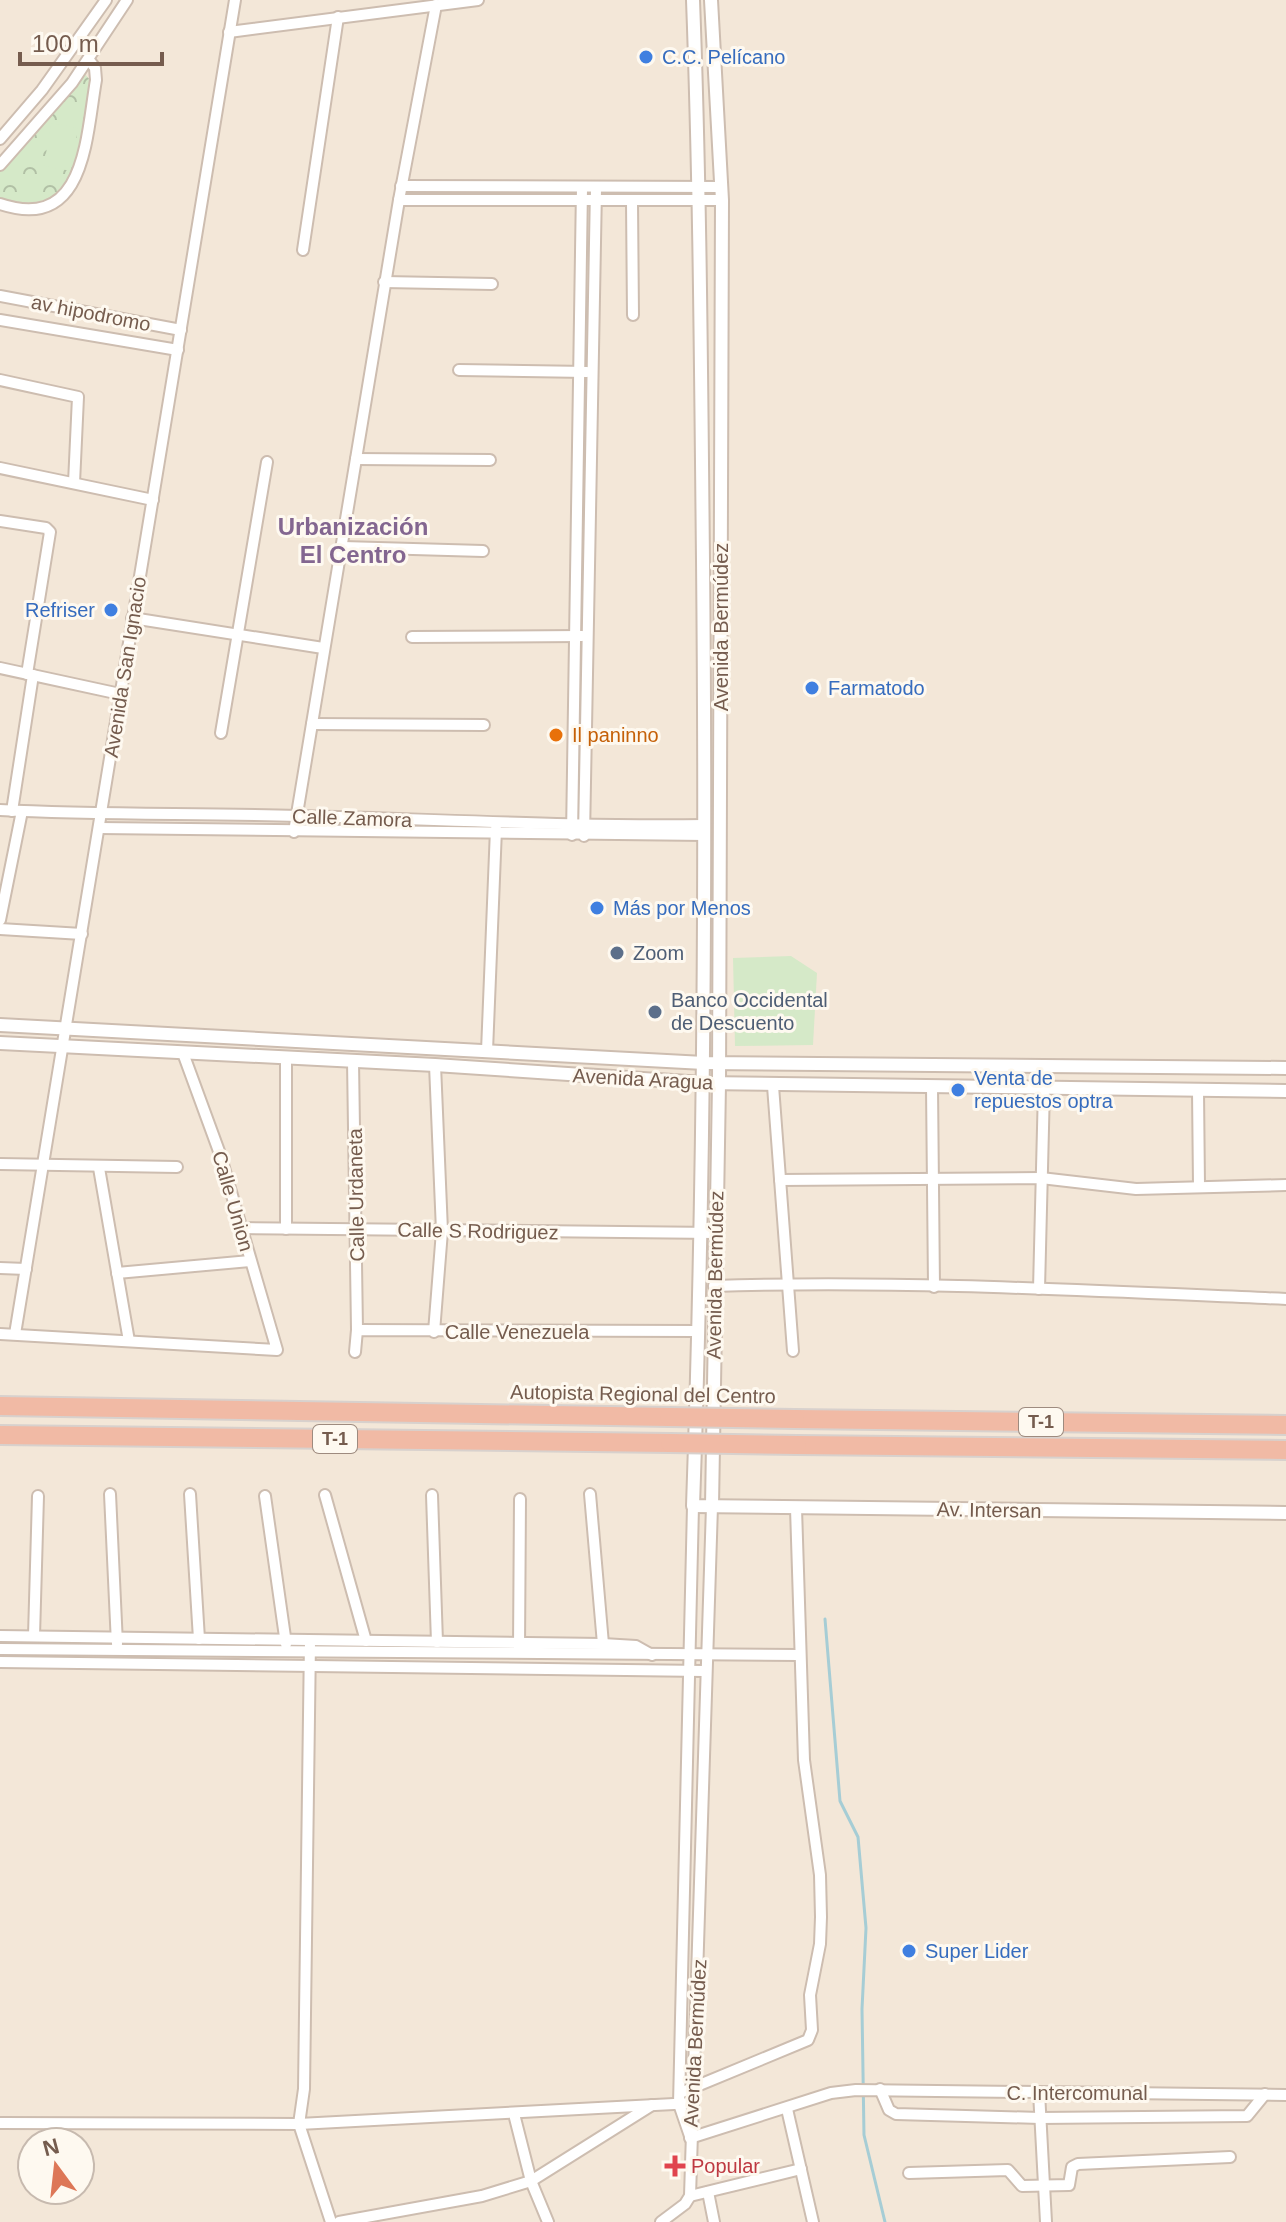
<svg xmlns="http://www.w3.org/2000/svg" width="1286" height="2222" viewBox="0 0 1286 2222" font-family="Arial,sans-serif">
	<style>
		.residential { fill: #f3e7d8; fill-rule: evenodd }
		.forest { fill: url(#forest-crowns) }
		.pitch { fill: #d5e9c8 }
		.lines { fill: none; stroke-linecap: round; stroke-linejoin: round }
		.stream { stroke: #a6cdd5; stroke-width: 3 }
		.minor-casing { stroke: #cdbdb0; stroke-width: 14 }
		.tertiary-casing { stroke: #cdbdb0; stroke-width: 16 }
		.motorway-casing { stroke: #d8d1cd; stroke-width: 22 }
		.minor { stroke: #fff; stroke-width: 10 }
		.tertiary { stroke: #fff; stroke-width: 12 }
		.motorway { stroke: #f1baa5; stroke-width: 18 }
		.motorway-bridge-casing { stroke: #d8d1cd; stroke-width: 22; stroke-linecap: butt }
		.motorway-bridge { stroke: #f1baa5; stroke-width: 18 }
		.shop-dot { fill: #3f7fe0; stroke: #fef9f0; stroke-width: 3 }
		.food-dot { fill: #e8710a; stroke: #fef9f0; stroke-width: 3 }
		.service-dot { fill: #5c6f8a; stroke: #fef9f0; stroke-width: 3 }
		.health-dot { fill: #e0444e; stroke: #fef9f0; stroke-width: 3 }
		.labels { text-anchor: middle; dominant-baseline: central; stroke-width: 6; stroke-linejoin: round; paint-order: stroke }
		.shield { fill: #fef9f0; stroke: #9e8b7f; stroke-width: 2 }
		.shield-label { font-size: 18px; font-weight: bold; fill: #755c4e }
		.shop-label { font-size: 20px; fill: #366cbe; stroke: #fef9f0; text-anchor: start }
		.street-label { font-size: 20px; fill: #755c4e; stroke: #fef9f0 }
		.food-label { font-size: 20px; fill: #c56008; stroke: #fef9f0; text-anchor: start }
		.service-label { font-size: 20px; fill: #4e5e75; stroke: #fef9f0; text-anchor: start }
		.health-label { font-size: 20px; fill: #be3a42; stroke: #fef9f0; text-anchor: start }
		.quarter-label { font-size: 24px; font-weight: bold; fill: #836690; stroke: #fef9f0 }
	</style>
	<defs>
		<pattern id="forest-crowns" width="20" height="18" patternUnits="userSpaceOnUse" patternTransform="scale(2)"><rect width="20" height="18" fill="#d5e9c8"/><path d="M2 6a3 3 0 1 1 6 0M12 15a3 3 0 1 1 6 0" fill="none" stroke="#b1c0a5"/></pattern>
	</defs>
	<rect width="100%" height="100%" fill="#fbf5ea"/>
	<path class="residential" d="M0,0H1286V2222H0ZM32,2142H80V2190H32Z"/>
	<path class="forest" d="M83,72L91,81C79,135 86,224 0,198V171Z"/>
	<g class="pitch">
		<polygon points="51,123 78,128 71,171 44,166"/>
		<polygon points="791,956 817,973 813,1045 735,1046 733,958"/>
	</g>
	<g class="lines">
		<polyline class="stream" points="825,1619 840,1801 858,1837 866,1928 862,2009 864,2135 885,2222"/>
		<g class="minor-casing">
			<g id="minor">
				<polyline points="229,32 478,0"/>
				<polyline points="0,139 42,90 106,0"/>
				<polyline points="0,165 72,83 127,0"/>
				<polyline points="401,186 722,187"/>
				<polyline points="399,200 722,200"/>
				<polyline points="632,202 633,315"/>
				<path d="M0,204C86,233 86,137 96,80L95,68L89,60"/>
				<polyline points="303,250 338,17"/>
				<polyline points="384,282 492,284"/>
				<polyline points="0,296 181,330"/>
				<polyline points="0,320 178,350"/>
				<polyline points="459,370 587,372"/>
				<polyline points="0,380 78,397 74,483"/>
				<polyline points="356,459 490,460"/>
				<polyline points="0,468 153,500"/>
				<polyline points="0,521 46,528 50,532 27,674"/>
				<polyline points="343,547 483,551"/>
				<polyline points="132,618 323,648"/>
				<polyline points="412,637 582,636"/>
				<polyline points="0,668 120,694"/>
				<polyline points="312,724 484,725"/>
				<polyline points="221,733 267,462"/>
				<path d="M0,810C99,815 198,813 298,816C434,819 569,827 705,825"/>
				<polyline points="12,811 33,675"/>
				<polyline points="99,828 705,835"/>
				<polyline points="294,832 399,200 436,5"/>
				<polyline points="572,835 582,188"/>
				<polyline points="584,836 596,189"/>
				<polyline points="0,920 22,811"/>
				<polyline points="0,929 82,934"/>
				<polyline points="487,1051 496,829"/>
				<polyline points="286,1058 286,1229"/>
				<polyline points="353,1061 357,1330"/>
				<polyline points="773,1086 793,1351"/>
				<polyline points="932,1087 934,1287"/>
				<polyline points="1198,1091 1199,1186"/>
				<polyline points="0,1164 177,1167"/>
				<polyline points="99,1168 129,1341"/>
				<polyline points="780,1180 1041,1178 1136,1189 1286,1185"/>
				<polyline points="240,1228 715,1233"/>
				<polyline points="0,1268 26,1269"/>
				<polyline points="117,1273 250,1261"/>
				<path d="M714,1286C904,1280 1096,1291 1286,1299"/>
				<polyline points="1039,1289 1044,1088"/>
				<polyline points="434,1332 442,1231 435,1065"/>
				<polyline points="0,1334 277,1350 220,1154 183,1053"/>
				<polyline points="15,1334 235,0"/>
				<polyline points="355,1352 357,1330 699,1331"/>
				<polyline points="110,1494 117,1644"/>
				<polyline points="190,1494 199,1639"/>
				<polyline points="590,1494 603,1644"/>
				<polyline points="325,1495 366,1641"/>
				<polyline points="432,1495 437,1642"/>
				<polyline points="265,1496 286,1644"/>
				<polyline points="0,1636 603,1644 636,1646 652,1655"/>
				<polyline points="34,1636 38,1496"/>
				<polyline points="310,1641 304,2089 299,2124 693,2103"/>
				<polyline points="0,1649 799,1655"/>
				<polyline points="519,1649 520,1499"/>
				<polyline points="0,1662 704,1671"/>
				<polyline points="880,2089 889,2110 896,2114 1040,2118 1247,2116 1265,2094"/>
				<polyline points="1039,2092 1046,2222"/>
				<polyline points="680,2093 808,2040 812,2030 810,1995 820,1944 821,1917 820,1875 804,1760 796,1508"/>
				<polyline points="787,2109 813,2222"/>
				<polyline points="514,2114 531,2181 548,2222"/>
				<polyline points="0,2123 299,2124 331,2222"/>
				<polyline points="690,2136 679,2104 693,1506"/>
				<polyline points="690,2138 831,2093 856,2090 1286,2095"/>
				<polyline points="909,2173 1008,2170 1022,2186 1069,2185 1072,2167 1078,2164 1230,2157"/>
				<polyline points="708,2192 714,2222"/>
				<polyline points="690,2196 801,2169"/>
				<polyline points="339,2222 482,2196 531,2181 652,2105"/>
				<polyline points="661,2222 685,2204 690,2196 712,1506"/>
			</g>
		</g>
		<g class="tertiary-casing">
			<g id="tertiary">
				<path d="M693,0C700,187 701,373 703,560C706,875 704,1191 693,1506L1286,1513"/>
				<polyline points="711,0 722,200 719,1084 712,1506"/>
				<polyline points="0,1025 704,1063 1286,1068"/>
				<polyline points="0,1043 435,1065 703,1083 1286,1091"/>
			</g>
		</g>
		<g class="motorway-casing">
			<g id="motorway">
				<polyline points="0,1406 669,1417"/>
				<polyline points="795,1419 1286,1425"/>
				<polyline points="0,1435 670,1443"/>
				<polyline points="797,1445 1286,1450"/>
			</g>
		</g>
		<use href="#minor" class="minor"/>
		<use href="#tertiary" class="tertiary"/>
		<use href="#motorway" class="motorway"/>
		<g class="motorway-bridge-casing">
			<g id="motorway-bridge">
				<polyline points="669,1417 795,1419"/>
				<polyline points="670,1443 797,1445"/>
			</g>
		</g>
		<use href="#motorway-bridge" class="motorway-bridge"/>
	</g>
	<g class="shop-dot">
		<circle cx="646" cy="57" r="8"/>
		<circle cx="111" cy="610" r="8"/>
		<circle cx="812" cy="688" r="8"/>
		<circle cx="597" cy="908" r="8"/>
		<circle cx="958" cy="1090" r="8"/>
		<circle cx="909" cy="1951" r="8"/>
	</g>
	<circle class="food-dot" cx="556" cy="735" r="8"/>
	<g class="service-dot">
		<circle cx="617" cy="953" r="8"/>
		<circle cx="655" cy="1012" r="8"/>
	</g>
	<path class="health-dot" d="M671 2154h8v8h8v8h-8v8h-8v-8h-8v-8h8z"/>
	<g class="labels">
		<g class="shield">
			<rect x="1019" y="1408" width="44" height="28" rx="6"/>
			<rect x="313" y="1425" width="44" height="28" rx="6"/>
		</g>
		<g class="shield-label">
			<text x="1041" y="1422">T-1</text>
			<text x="335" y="1439">T-1</text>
		</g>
		<g class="shop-label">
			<text x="662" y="57">C.C. Pelícano</text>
			<text x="95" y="610" text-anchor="end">Refriser</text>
			<text x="828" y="688">Farmatodo</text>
			<text x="613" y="908">Más por Menos</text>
			<text x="974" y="1078">Venta de<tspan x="974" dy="23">repuestos optra</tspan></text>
			<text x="925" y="1951">Super Lider</text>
		</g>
		<g class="street-label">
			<text transform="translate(91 313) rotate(11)">av hipodromo</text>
			<text transform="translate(721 627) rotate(-90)">Avenida Bermúdez</text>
			<text transform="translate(125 667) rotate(-81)">Avenida San Ignacio</text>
			<text transform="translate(352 818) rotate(2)">Calle Zamora</text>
			<text transform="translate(643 1079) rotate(3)">Avenida Aragua</text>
			<text transform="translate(356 1195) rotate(-91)">Calle Urdaneta</text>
			<text transform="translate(233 1201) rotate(74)">Calle Union</text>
			<text transform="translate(478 1231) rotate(1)">Calle S Rodriguez</text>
			<text transform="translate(715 1275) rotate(-89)">Avenida Bermúdez</text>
			<text x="517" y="1332">Calle Venezuela</text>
			<text transform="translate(643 1394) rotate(1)">Autopista Regional del Centro</text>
			<text transform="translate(989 1510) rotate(1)">Av. Intersan</text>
			<text transform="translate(695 2043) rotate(-87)">Avenida Bermúdez</text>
			<text x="1077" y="2093">C. Intercomunal</text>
		</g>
		<g class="food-label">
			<text x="572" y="735">Il paninno</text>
		</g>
		<g class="service-label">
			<text x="633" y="953">Zoom</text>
			<text x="671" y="1000">Banco Occidental<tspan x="671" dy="23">de Descuento</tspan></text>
		</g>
		<g class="health-label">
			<text x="691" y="2166">Popular</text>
		</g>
		<g class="quarter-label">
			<text x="353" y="526">Urbanización<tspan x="353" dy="28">El Centro</tspan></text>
		</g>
	</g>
	<g transform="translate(56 2166) rotate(345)"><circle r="38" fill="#fef9f0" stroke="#c7baaf" stroke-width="2"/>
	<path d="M0-6L14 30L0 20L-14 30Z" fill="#dd7757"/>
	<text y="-12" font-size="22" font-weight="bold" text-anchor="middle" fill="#755c4e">N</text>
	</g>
	<path d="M20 52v12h142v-12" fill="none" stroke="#755c4e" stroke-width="4"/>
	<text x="32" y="52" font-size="24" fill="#755c4e" stroke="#fef9f0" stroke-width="6" paint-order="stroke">100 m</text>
</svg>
